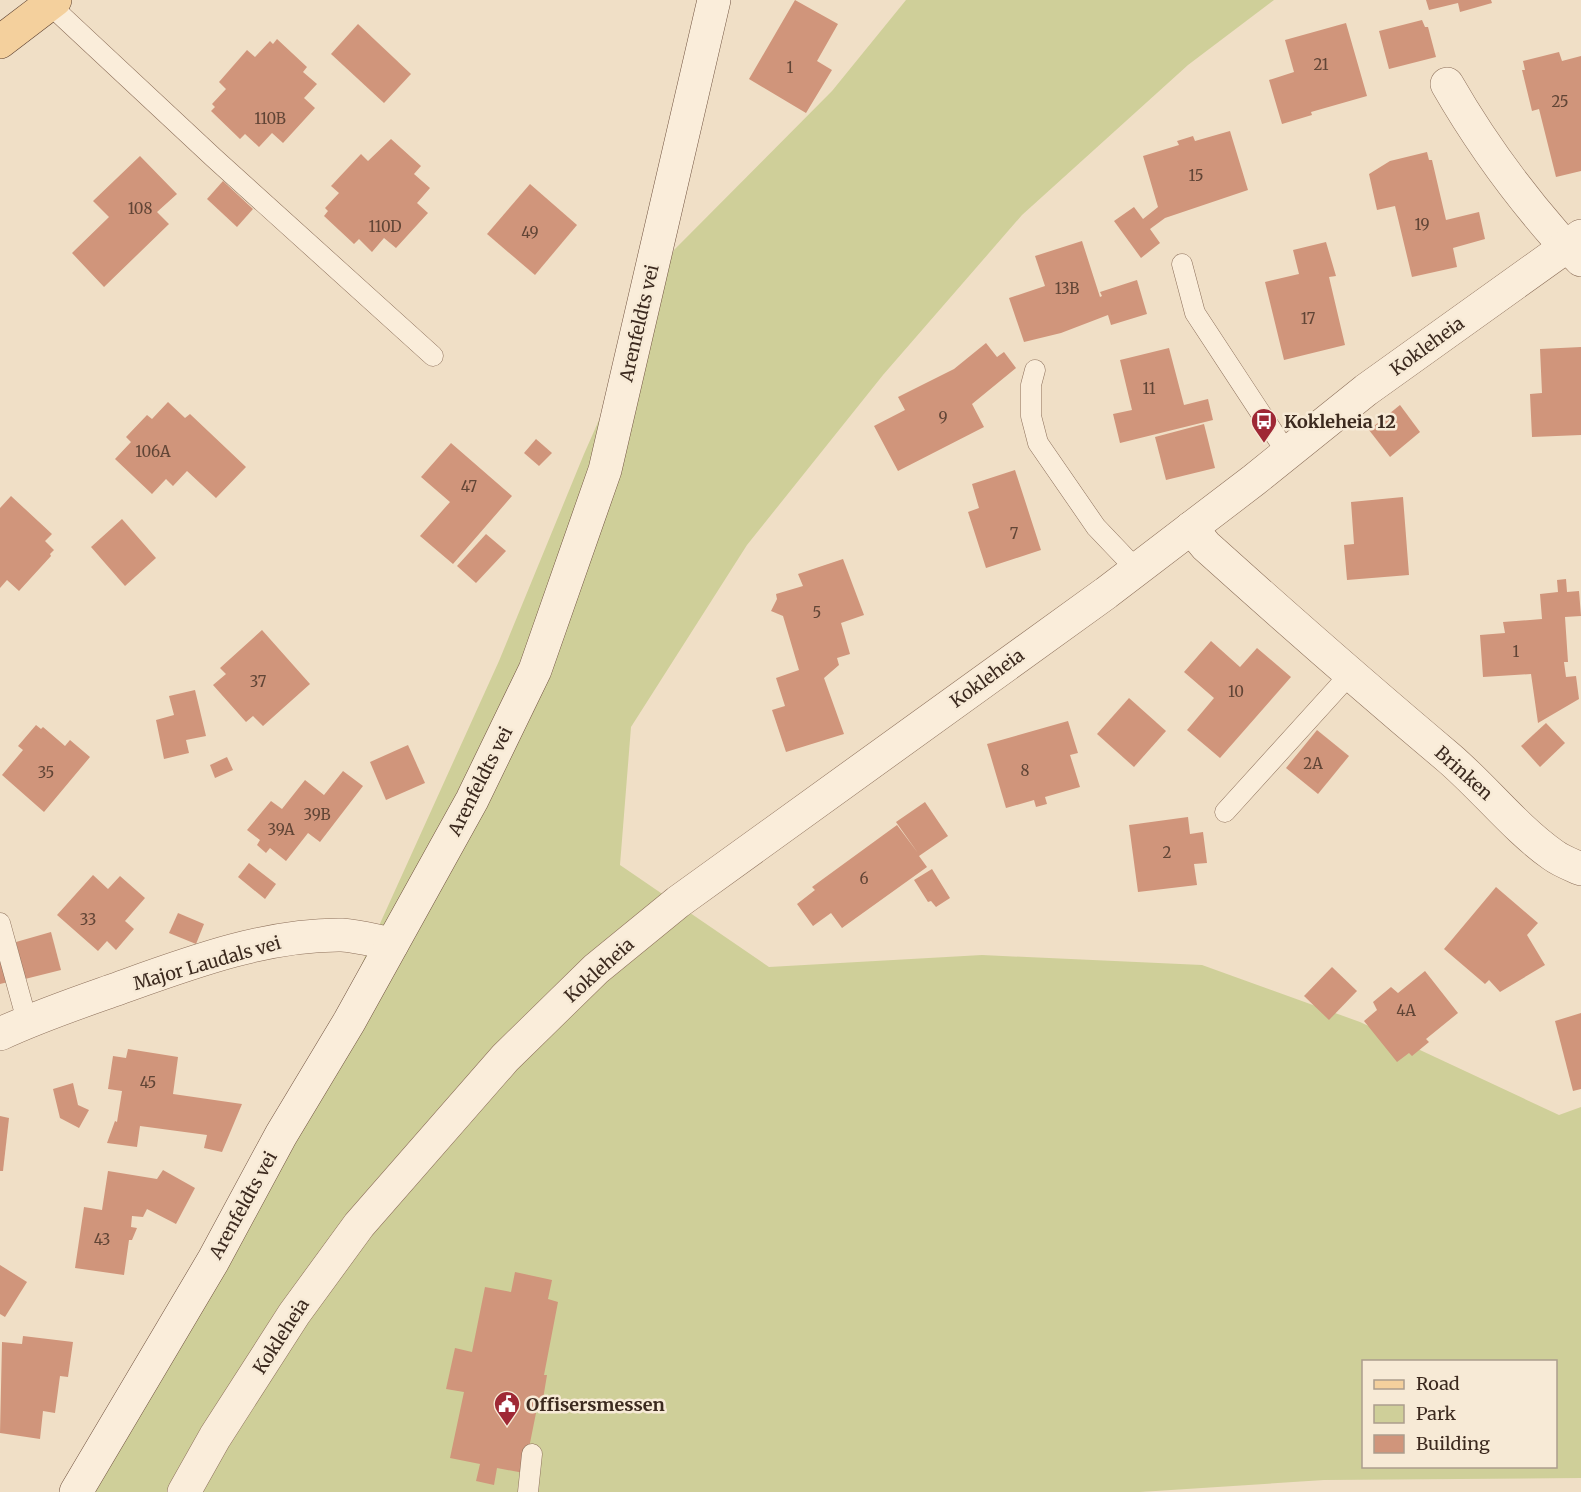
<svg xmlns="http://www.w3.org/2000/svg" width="1581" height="1492" viewBox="0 0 1581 1492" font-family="Merriweather,serif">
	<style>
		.green { fill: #cfcf99; fill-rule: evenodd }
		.building { fill: #d0957b }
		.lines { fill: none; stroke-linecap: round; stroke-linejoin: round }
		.lane-casing { stroke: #8d705b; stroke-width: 21 }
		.street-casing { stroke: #8d705b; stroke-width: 34 }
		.secondary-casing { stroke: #6f513e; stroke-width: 34 }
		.primary-casing { stroke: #5b3f2f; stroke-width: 34 }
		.lane { stroke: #faedda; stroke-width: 20 }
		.street { stroke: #faedda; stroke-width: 33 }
		.secondary { stroke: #faedda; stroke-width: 33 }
		.primary { stroke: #f4d09d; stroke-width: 33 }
		.labels { text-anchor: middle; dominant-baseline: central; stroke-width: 5; stroke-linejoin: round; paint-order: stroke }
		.number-label { font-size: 15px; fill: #614536 }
		.street-label { font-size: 18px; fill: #3c2a1f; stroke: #f7ead6 }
		.poi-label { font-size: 18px; font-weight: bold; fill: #3c2a1f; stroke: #f7ead6; text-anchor: start }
	</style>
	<rect width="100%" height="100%" fill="#f0dfc6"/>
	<path class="green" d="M906,0H1274L1188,65L1022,215L883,375L747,545L631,727L620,865L769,967L982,955L1202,965L1360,1022L1559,1115L1581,1107V1478L1324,1480L1140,1492H84L320,1056L499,661L584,454L674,250L832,91ZM1364,1362H1556V1466H1364Z"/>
	<g class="building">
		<polygon points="795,0 838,24 817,61 832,70 806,113 749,79"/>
		<polygon points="1426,0 1491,0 1492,3 1460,12 1458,3 1429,10"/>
		<polygon points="1422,20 1425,27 1428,27 1436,57 1389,69 1379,31"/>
		<polygon points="1346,23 1367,96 1311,112 1312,115 1282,124 1269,80 1294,72 1285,40"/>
		<polygon points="358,24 411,74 384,103 331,54"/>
		<polygon points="277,39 307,67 303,72 317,84 304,98 315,108 283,143 272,133 259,147 245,134 240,139 211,111 215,107 212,104 226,89 219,82 247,50 255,57 270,41 273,44"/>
		<polygon points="1559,52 1562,61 1581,56 1581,171 1556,177 1539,109 1532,111 1522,70 1525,70 1523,61"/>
		<polygon points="1230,131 1248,190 1165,218 1150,229 1160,243 1141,258 1114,221 1134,207 1143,219 1158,207 1143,156 1179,145 1177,141 1193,136 1195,141"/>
		<polygon points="391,139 421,166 414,174 430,188 417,203 428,213 396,248 384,238 372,252 359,239 354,244 324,216 328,211 325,208 339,193 331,186 361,154 368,161"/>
		<polygon points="1427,152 1429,160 1432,160 1446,220 1479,212 1485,239 1453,248 1457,267 1412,277 1395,206 1377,210 1369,174 1390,161"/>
		<polygon points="140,156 177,194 157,212 169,224 104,287 72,253 109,217 93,201"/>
		<polygon points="223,181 253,209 237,227 207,199"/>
		<polygon points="530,184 577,225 535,275 487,234"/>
		<polygon points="1082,241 1100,297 1102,296 1100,292 1137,280 1147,314 1111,325 1108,315 1061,333 1024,342 1009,298 1045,286 1035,256"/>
		<polygon points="1326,242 1336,276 1329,277 1345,345 1284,360 1265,282 1299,274 1293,250"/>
		<polygon points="986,343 997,357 1004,352 1016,368 972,404 984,427 898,471 874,426 905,410 898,397 954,369"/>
		<polygon points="1581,347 1581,435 1532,437 1530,394 1542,393 1540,349"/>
		<polygon points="1169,348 1184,405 1208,399 1213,420 1120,443 1113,414 1132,410 1120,360"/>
		<polygon points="168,402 185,418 190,414 246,467 216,498 187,471 173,486 166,479 152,494 115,459 131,442 126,437 147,415 152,419"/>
		<polygon points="1400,405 1420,432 1390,457 1369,430"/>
		<polygon points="1204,424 1215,468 1166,480 1155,437"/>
		<polygon points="536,439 552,453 539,466 524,453"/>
		<polygon points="451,443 512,496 453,564 420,536 450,502 421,477"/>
		<polygon points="1015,470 1041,550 986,568 968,512 979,508 972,484"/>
		<polygon points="11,496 52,534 45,541 54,550 50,554 51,556 19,591 7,580 0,588 0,508"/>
		<polygon points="1403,497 1409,575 1347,580 1344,545 1354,544 1351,502"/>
		<polygon points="122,519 156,558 125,586 91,547"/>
		<polygon points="486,534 506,551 476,583 457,566"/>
		<polygon points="843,559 864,615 841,623 850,654 837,658 839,665 824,678 844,734 786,752 772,710 785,706 776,678 799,670 783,616 771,611 777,599 776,594 803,586 798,574"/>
		<polygon points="1566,579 1567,592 1579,591 1581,616 1565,617 1568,662 1564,662 1566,677 1576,676 1579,699 1538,723 1531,674 1483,677 1480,635 1505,633 1503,622 1542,619 1540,594 1558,592 1557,580"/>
		<polygon points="262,630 310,684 263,726 253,716 246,722 213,685 226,674 220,668"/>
		<polygon points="1211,641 1240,667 1257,648 1291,677 1220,758 1187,730 1214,698 1184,672"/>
		<polygon points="195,690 206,736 186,740 189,753 164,759 156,720 174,715 169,696"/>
		<polygon points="1129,698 1166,731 1134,767 1097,734"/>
		<polygon points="1068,721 1078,753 1070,755 1080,787 1045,797 1047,804 1036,807 1034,800 1006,808 987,744"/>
		<polygon points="1546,723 1565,743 1540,767 1521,746"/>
		<polygon points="36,725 41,729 43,727 65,746 70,740 90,757 44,812 2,775 23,750 18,746"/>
		<polygon points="1317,730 1349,756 1318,794 1286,768"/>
		<polygon points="408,745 425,783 386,800 370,762"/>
		<polygon points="227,757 233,770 215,778 210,765"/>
		<polygon points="343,771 363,786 320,842 308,833 286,861 270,848 266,853 257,845 260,840 247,830 271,801 282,809 305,780 324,795"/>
		<polygon points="925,802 948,836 919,856 927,867 842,928 831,913 813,926 797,904 815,890 812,887 897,825 918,853 896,822"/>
		<polygon points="1188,817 1190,834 1203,832 1207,863 1194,864 1197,885 1138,892 1129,825"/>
		<polygon points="249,863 276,884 265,899 238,877"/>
		<polygon points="932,869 950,898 936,907 931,901 928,902 914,880"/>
		<polygon points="93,875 108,889 120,876 145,898 125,921 134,929 116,950 107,941 98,951 57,915"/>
		<polygon points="1496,887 1538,923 1527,935 1545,965 1500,992 1489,980 1485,984 1444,949"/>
		<polygon points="178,913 204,924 196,944 169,933"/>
		<polygon points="51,932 61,970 25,979 16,942"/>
		<polygon points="0,956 8,982 0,984"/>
		<polygon points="1332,967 1357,991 1329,1020 1304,996"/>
		<polygon points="1425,971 1458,1013 1426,1039 1429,1042 1412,1056 1409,1053 1397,1062 1364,1021 1377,1010 1373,1002 1391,987 1398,993"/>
		<polygon points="1581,1013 1581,1089 1573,1091 1555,1021"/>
		<polygon points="128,1049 178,1057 173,1094 242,1104 222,1152 204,1148 207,1135 140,1126 137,1147 107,1143 115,1121 117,1122 122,1091 108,1089 113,1056 126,1058"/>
		<polygon points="73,1083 78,1105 89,1110 79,1128 60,1118 53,1089"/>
		<polygon points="0,1116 9,1118 3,1171 0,1171"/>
		<polygon points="163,1170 195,1188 176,1224 147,1209 143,1217 132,1216 131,1227 137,1228 132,1240 129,1240 124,1275 75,1268 84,1207 102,1210 108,1171 157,1179"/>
		<polygon points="0,1265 27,1282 5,1317 0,1314"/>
		<polygon points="515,1272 552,1280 548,1299 558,1302 544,1375 547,1375 543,1399 539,1398 524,1473 497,1468 494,1485 476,1481 480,1464 450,1458 464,1392 446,1389 455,1348 472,1352 485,1287 511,1292"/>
		<polygon points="23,1336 73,1342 68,1377 60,1376 55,1413 43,1411 40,1439 0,1433 2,1342 22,1344"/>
	</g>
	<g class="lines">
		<g class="lane-casing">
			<g id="lane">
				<polyline points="49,4 214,158 433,356"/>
				<polyline points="1182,264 1195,313 1281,444 1289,451"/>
				<polyline points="1035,370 1031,385 1031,416 1038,443 1096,527 1136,569"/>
				<polyline points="1225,812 1351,673"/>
				<polyline points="0,923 27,1021"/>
				<polyline points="528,1492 532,1454"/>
			</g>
		</g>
		<g class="street-casing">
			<g id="street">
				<path d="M1447,84C1478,138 1514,188 1555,235C1563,244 1573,251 1581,260"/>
				<path d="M1191,528L1206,546C1286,618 1367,689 1449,758C1485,789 1515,828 1553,855C1561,861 1572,865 1581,869"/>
				<path d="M0,1034C36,1017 74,1004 111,991C184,965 264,934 342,935C358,936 376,941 392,944"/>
				<polyline points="184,1492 215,1437 294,1314 359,1225 505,1058 596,969 678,902 1106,593 1254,480 1366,390 1581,236"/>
			</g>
		</g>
		<g class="secondary-casing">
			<polyline id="secondary" points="76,1492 213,1261 281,1135 349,1022 472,800 535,670 605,470 714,0"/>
		</g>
		<g class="primary-casing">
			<polyline id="primary" points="0,42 55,0"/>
		</g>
		<use href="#lane" class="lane"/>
		<use href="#street" class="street"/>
		<use href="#secondary" class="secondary"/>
		<use href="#primary" class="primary"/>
	</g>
	<defs>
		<g id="bus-pin" transform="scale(1.35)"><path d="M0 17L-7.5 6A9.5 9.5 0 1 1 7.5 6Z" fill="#9f2835" stroke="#f7ead6"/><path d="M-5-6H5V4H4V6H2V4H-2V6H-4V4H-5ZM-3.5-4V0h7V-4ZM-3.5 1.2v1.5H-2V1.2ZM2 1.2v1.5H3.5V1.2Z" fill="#fff"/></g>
		<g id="civic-pin" transform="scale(1.35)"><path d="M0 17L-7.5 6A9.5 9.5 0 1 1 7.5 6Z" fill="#9f2835" stroke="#f7ead6"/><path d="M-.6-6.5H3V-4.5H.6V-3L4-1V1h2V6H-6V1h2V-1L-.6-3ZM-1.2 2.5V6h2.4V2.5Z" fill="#fff"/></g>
	</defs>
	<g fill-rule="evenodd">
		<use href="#bus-pin" x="1264" y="421"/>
		<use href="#civic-pin" x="507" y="1404"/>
	</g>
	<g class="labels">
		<g class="number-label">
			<text x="1321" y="64">21</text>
			<text x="790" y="67">1</text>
			<text x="1560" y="101">25</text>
			<text x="270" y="118">110B</text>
			<text x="1196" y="175">15</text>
			<text x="140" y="208">108</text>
			<text x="1422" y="224">19</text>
			<text x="385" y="226">110D</text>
			<text x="530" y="232">49</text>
			<text x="1067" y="288">13B</text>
			<text x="1308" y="318">17</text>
			<text x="1149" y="388">11</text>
			<text x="943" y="417">9</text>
			<text x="153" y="451">106A</text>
			<text x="469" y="486">47</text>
			<text x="1014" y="533">7</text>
			<text x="817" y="612">5</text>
			<text x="1516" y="651">1</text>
			<text x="258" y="681">37</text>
			<text x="1236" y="691">10</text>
			<text x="1313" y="763">2A</text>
			<text x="1025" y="770">8</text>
			<text x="46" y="772">35</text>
			<text x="317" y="814">39B</text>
			<text x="281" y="829">39A</text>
			<text x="1167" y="852">2</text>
			<text x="864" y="878">6</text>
			<text x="88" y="919">33</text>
			<text x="1406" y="1010">4A</text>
			<text x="148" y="1082">45</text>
			<text x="102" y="1239">43</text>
		</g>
		<g class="street-label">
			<text transform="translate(639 323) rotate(-77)">Arenfeldts vei</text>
			<text transform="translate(1427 346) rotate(-36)">Kokleheia</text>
			<text transform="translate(987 678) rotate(-36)">Kokleheia</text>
			<text transform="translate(1464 773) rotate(42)">Brinken</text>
			<text transform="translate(480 781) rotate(-63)">Arenfeldts vei</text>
			<text transform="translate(207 963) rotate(-16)">Major Laudals vei</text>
			<text transform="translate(599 970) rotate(-42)">Kokleheia</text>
			<text transform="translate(243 1205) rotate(-61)">Arenfeldts vei</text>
			<text transform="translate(281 1336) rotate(-57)">Kokleheia</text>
		</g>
		<g class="poi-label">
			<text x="1284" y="421">Kokleheia 12</text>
			<text x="526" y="1404">Offisersmessen</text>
		</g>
	</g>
	<rect x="1362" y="1360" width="195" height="108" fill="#f7ead6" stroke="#ac9d8d" stroke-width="1.5"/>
	<rect x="1374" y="1380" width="30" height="9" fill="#f4d09d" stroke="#ac9d8d" stroke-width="1.5"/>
	<text x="1416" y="1390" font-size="18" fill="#3c2a1f">Road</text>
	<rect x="1374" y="1405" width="30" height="18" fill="#cfcf99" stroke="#ac9d8d" stroke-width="1.5"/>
	<text x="1416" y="1420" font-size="18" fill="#3c2a1f">Park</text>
	<rect x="1374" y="1435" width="30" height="18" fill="#d0957b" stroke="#ac9d8d" stroke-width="1.5"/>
	<text x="1416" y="1450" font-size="18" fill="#3c2a1f">Building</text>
</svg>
